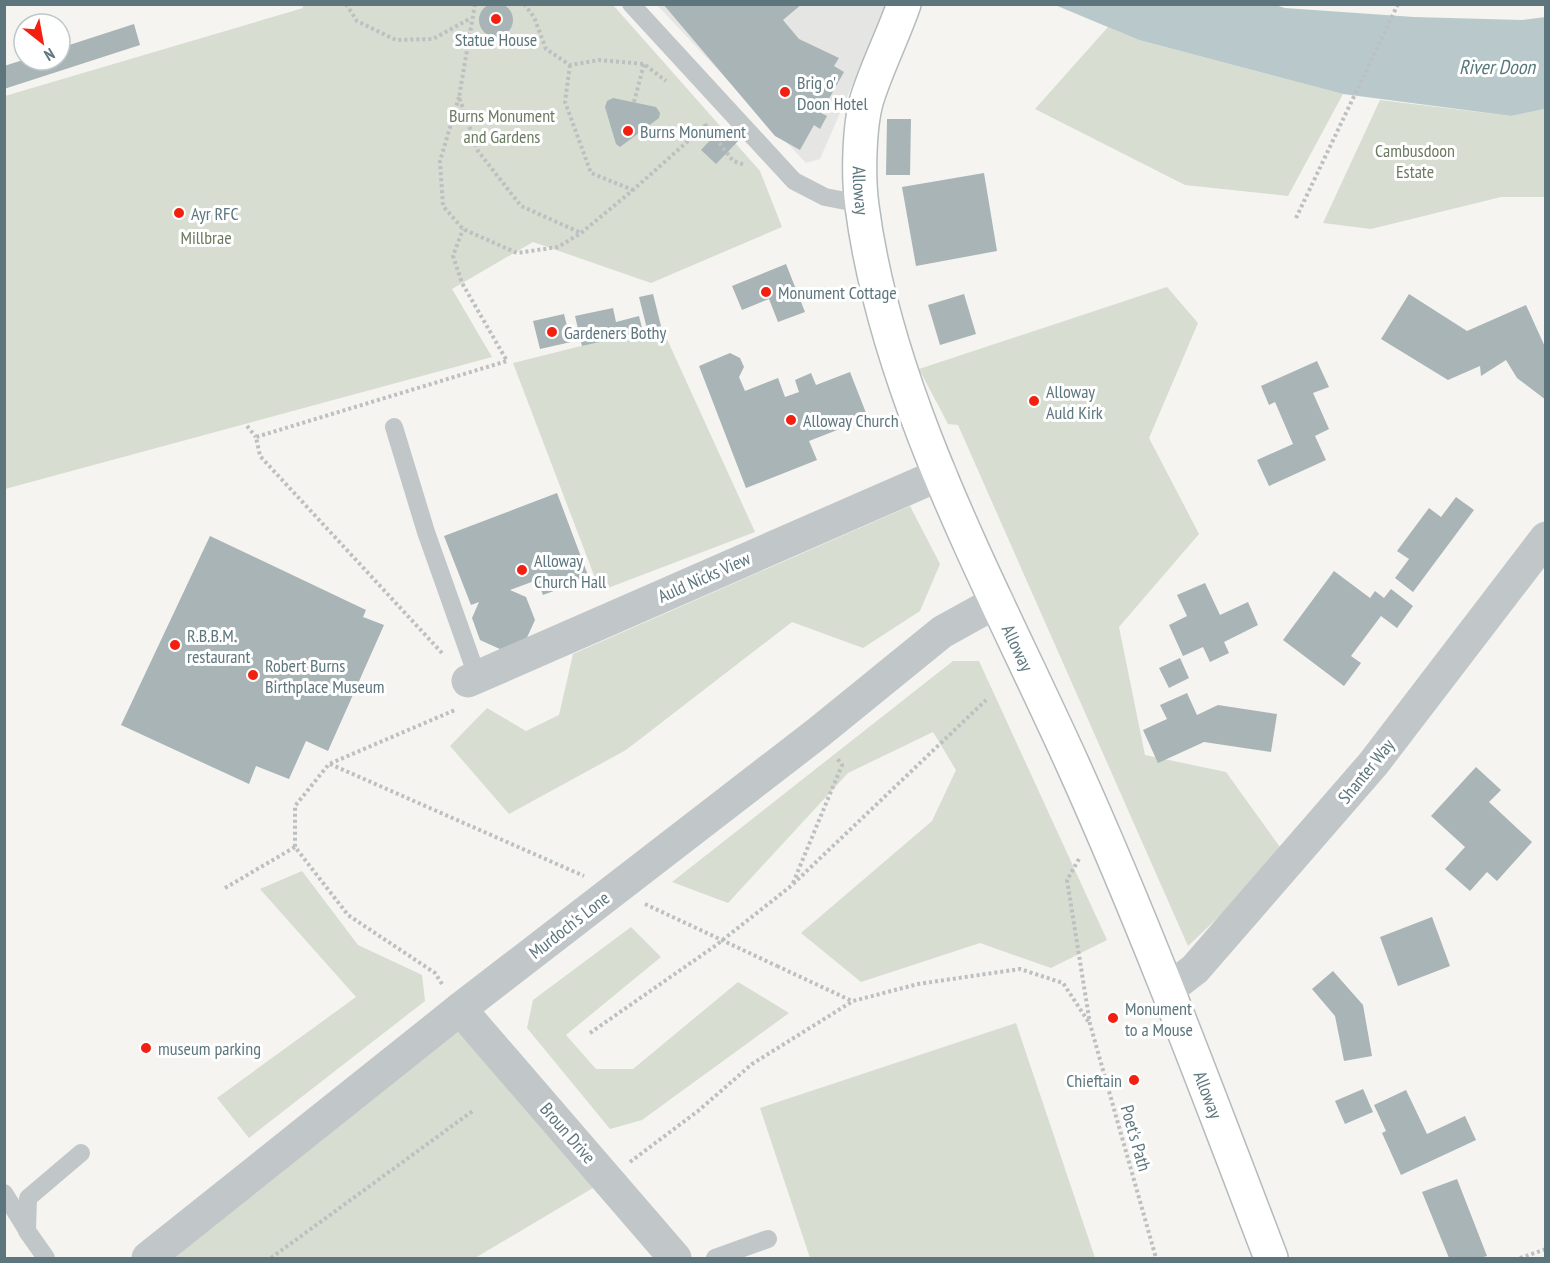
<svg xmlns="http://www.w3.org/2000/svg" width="1550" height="1263" viewBox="0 0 1550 1263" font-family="'PT Sans Narrow',sans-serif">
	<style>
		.built { fill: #e5e6e4 }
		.green { fill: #d7ddd1 }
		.water { fill: #b9c9cb }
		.building { fill: #a8b4b6 }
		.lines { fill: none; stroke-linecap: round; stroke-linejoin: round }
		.secondary-casing { stroke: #b3bbbd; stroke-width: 36 }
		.path { stroke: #bdc0c1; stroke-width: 4; stroke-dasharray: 3 3; stroke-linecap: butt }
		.service { stroke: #c1c7c9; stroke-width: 18 }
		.minor { stroke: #c1c7c9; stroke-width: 33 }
		.tertiary { stroke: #c1c7c9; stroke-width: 33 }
		.secondary { stroke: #fff; stroke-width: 33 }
		.path-bridge { stroke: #bdc0c1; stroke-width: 4; stroke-dasharray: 3 3; stroke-linecap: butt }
		.poi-dot { fill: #f31f11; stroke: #fff; stroke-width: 2 }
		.labels { text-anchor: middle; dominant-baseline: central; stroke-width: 6; stroke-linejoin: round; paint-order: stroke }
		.poi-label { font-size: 18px; fill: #5d767e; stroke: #fff; text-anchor: start }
		.park-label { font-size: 18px; fill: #6a7b60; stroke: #fff }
		.street-label { font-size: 18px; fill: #5d767e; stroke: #fff }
		.water-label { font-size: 20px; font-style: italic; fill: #58787b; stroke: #fff }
	</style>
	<rect width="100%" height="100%" fill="#f5f4f0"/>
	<polygon class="built" points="657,5 887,5 820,159 806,163"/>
	<g class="green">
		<polygon points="302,5 613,5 760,171 782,227 651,283 533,242 452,289 492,357 5,489 5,96 303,8"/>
		<polygon points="1108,27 1139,40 1343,94 1288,196 1185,185 1035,109"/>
		<polygon points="1380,100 1511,116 1545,109 1545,197 1501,197 1371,229 1323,223"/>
		<polygon points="1167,287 1198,323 1149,438 1199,534 1119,627 1145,755 1226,772 1285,854 1188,946 958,425 948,424 919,369"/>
		<polygon points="661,326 755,532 600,591 513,363"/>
		<polygon points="910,506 940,564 920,611 863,648 792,622 626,750 509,814 450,746 487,708 526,731 559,715 573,654"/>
		<polygon points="953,661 979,661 1107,940 1051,968 980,943 861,982 801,933 932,821 956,770 933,732 848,773 728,903 672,882"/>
		<polygon points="302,871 358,945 422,975 425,1001 249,1138 217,1098 356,997 260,889"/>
		<polygon points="631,927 661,957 566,1035 596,1069 633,1069 738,982 789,1013 642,1120 610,1129 527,1028 533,1000"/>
		<polygon points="460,1009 608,1179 475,1258 148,1258"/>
		<polygon points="1016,1023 1095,1258 810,1258 760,1108"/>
	</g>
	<polygon class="water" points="1272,4 1285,8 1414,17 1522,20 1545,17 1545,109 1511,116 1343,94 1139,40 1055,5"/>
	<g class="building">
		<circle cx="496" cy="20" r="17"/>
		<polygon points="663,4 802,4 783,20 799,39 839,58 834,66 844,72 821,113 827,116 820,129 814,125 800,150 775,136"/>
		<polygon points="134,24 140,45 4,89 4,66 23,60 60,60 60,48"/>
		<polygon points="613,98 656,107 660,113 659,118 620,147 616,144 605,107 607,101"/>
		<polygon points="887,119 911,119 910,175 886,175"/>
		<polygon points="730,127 741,138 716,164 701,150 716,134 720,137"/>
		<polygon points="984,173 997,251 916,266 902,187"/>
		<polygon points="786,264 805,312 778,322 769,299 742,310 732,286"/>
		<polygon points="653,294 661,326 647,329 639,297"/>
		<polygon points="964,294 976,334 940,345 928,305"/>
		<polygon points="1409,294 1467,331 1526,305 1546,349 1546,400 1517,378 1506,360 1481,376 1480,366 1448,380 1381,339"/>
		<polygon points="613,308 616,322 639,316 643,332 582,346 575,316"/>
		<polygon points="564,314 571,342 540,349 533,321"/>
		<polygon points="730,353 740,358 744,367 739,377 745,391 778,378 785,397 799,392 795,380 811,373 816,385 850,372 868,418 809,441 817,460 746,488 699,366"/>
		<polygon points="1317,361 1329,387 1313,393 1329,429 1315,436 1326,460 1269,486 1257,460 1293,444 1275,402 1269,405 1261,386"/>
		<polygon points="557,493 589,578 543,595 537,580 510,590 526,597 535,620 525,642 502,650 480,640 472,618 479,602 471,605 444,536"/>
		<polygon points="1456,497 1474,510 1413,592 1395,578 1409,559 1397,551 1429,508 1441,517"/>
		<polygon points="210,536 366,610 363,617 384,625 328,751 306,741 289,779 256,766 249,784 121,725"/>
		<polygon points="1334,571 1370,598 1375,591 1384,598 1391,589 1413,606 1397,628 1381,616 1351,656 1361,663 1344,686 1283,640"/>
		<polygon points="1205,583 1220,615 1248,602 1258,625 1224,642 1229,653 1210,662 1203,647 1183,656 1169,625 1187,616 1177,595"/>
		<polygon points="1180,658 1189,678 1169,688 1159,668"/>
		<polygon points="1187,693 1197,715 1218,705 1277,714 1271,752 1204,742 1158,763 1143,730 1167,719 1160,705"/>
		<polygon points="1476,767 1501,790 1489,802 1532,842 1497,881 1487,872 1470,891 1445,869 1465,847 1431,816"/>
		<polygon points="1432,917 1450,966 1398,986 1380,937"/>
		<polygon points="1333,971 1363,1005 1372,1056 1344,1061 1335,1016 1312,989"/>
		<polygon points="1363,1089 1373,1112 1345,1124 1335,1101"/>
		<polygon points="1406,1090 1427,1134 1465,1116 1476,1140 1401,1175 1382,1133 1386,1131 1374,1105"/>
		<polygon points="1457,1179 1487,1256 1480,1258 1449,1258 1422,1192"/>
	</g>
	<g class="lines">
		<g class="secondary-casing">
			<g id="secondary">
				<path id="s1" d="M904,4C893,36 877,67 867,99C859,126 858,177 862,206C887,399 993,588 1073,765C1146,927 1208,1093 1271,1258"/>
			</g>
		</g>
		<g class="path">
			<polyline points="346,4 357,21 396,40 433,39 471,18"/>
			<polyline points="475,4 459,97 478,151 521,206 581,233"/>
			<polyline points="524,4 534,17 546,49 570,65 599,60 644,64 666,81"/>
			<polyline points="570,65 565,102 591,173 633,190"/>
			<polyline points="459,97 440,161 443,206 463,229 517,253 558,247 581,233 633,190 706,125"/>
			<polyline points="634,102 644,64"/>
			<polyline points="705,124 733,161 745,165"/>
			<polyline points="1296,218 1398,4"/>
			<polyline points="247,426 256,437"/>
			<polyline points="442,653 260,456 256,437 507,361 462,283 453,256 463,229"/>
			<polyline points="330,764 584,876"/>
			<polyline points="1079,859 1067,880 1090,1024 1156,1258"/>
			<polyline points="793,883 842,765 837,758"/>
			<polyline points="225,888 295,847"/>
			<polyline points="645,904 694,927"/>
			<polyline points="777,966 852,1001"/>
			<polyline points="442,984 435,973 348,915 295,847 295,806 329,764 455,710"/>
			<polyline points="590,1033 715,946 791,886 986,700"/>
			<polyline points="630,1162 698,1111 752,1064 853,1001 918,984 1020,969 1063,983 1090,1024"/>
			<polyline points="271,1258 474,1110"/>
			<polyline points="1520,1258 1546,1249"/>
		</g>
		<g class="service">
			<polyline points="631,4 794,181 825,197 861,204"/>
			<polyline points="394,427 426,532 477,676"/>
			<polyline points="4,1193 27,1230"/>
			<polyline points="46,1258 27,1231 28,1198 81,1153"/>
			<polyline points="715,1258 768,1239"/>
		</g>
		<g class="minor">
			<polyline points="468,681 941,474"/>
			<polyline points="1169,989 1195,969 1373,764 1546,538"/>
			<polyline points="460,1009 675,1258"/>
		</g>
		<polyline class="tertiary" points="148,1258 460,1009 819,732 942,632 998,601"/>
		<use href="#secondary" class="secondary"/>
		<polyline class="path-bridge" points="694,927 777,966"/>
	</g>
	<g class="poi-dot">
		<circle cx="496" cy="19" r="6"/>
		<circle cx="785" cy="92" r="6"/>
		<circle cx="628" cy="131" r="6"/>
		<circle cx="179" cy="213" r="6"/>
		<circle cx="766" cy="292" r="6"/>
		<circle cx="552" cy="332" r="6"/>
		<circle cx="1034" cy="401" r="6"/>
		<circle cx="791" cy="420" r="6"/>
		<circle cx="522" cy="570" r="6"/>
		<circle cx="175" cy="645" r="6"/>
		<circle cx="253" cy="675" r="6"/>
		<circle cx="1113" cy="1018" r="6"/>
		<circle cx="146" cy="1048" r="6"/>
		<circle cx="1134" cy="1080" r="6"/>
	</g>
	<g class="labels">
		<g class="poi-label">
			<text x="496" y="39" text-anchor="middle">Statue House</text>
			<text x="797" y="82">Brig o'<tspan x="797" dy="21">Doon Hotel</tspan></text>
			<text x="640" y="131">Burns Monument</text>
			<text x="191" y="213">Ayr RFC</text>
			<text x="778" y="292">Monument Cottage</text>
			<text x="564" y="332">Gardeners Bothy</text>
			<text x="1046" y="391">Alloway<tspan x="1046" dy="21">Auld Kirk</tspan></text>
			<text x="803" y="420">Alloway Church</text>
			<text x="534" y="560">Alloway<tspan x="534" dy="21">Church Hall</tspan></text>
			<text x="187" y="635">R.B.B.M.<tspan x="187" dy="21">restaurant</tspan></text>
			<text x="265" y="665">Robert Burns<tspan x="265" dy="21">Birthplace Museum</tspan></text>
			<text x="1125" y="1008">Monument<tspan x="1125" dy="21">to a Mouse</tspan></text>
			<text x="158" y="1048">museum parking</text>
			<text x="1122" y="1080" text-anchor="end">Chieftain</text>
		</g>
		<g class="park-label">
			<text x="502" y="115">Burns Monument<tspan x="502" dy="21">and Gardens</tspan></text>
			<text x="1415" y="150">Cambusdoon<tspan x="1415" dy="21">Estate</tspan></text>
			<text x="206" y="237">Millbrae</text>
		</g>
		<g class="street-label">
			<text stroke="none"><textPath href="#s1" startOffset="194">Alloway</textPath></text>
			<text transform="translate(704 577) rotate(-24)">Auld Nicks View</text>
			<text stroke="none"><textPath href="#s1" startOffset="680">Alloway</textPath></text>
			<text transform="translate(1366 771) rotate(-51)">Shanter Way</text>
			<text transform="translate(569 925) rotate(-38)">Murdoch's Lone</text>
			<text stroke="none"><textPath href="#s1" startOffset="1166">Alloway</textPath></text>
			<text transform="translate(568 1133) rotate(49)">Broun Drive</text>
			<text transform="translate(1136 1138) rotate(74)">Poet's Path</text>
		</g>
		<g class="water-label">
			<text x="1497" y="67">River Doon</text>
		</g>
	</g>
	<rect width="1550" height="1263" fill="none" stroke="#5d767e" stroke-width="12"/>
	<g transform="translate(42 42) rotate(149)"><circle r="28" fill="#ffffff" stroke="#bec8cb" stroke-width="1.5"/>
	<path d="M0-4.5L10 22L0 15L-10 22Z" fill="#f31f11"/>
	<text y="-9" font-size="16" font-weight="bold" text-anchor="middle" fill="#5d767e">N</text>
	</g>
</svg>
